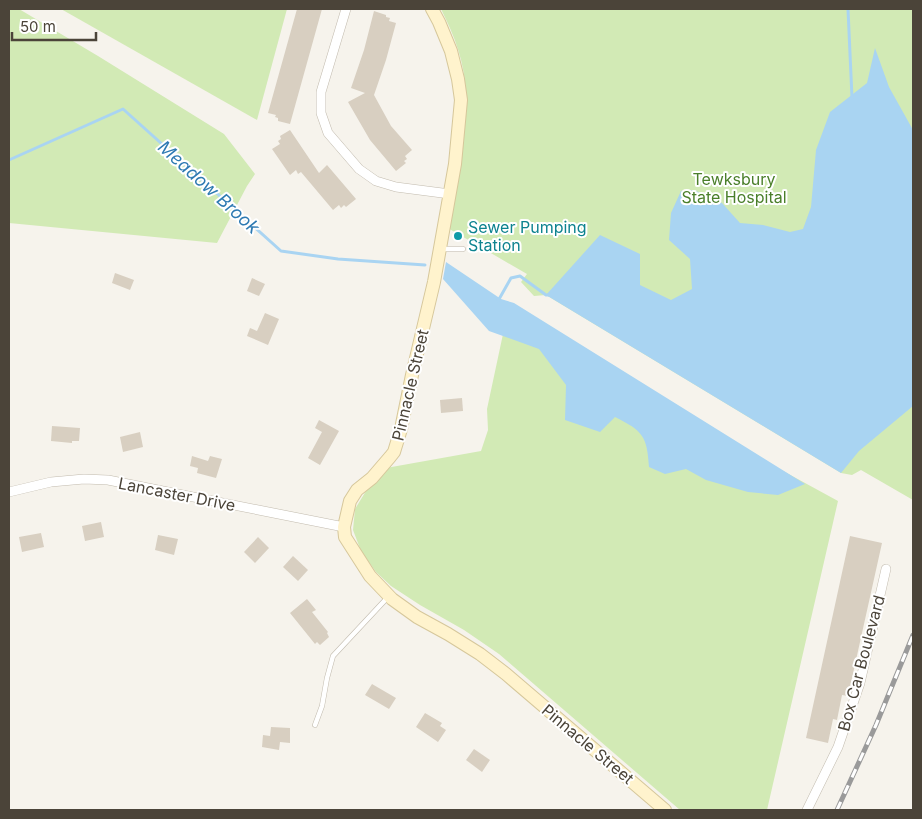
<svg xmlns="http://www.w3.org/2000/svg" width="922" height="819" viewBox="0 0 922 819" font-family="Inter,sans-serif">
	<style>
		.green { fill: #d2eab5 }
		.water { fill: #a9d4f2 }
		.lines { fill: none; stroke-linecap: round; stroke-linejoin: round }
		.stream { stroke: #a9d4f2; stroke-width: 3 }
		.building { fill: #d8cfc1 }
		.lane-casing { stroke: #c2bbae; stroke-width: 5.5 }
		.street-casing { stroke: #c2bbae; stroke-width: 10 }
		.secondary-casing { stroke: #d6c79b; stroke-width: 14 }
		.lane { stroke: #fff; stroke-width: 4.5 }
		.street { stroke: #fff; stroke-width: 9 }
		.secondary { stroke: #fff3cd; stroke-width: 12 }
		.rail-casing { stroke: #9a9a9a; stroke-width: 5 }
		.rail { stroke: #fff; stroke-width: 3; stroke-dasharray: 9; stroke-linecap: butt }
		.culture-dot { fill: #0f9aa8; stroke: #fff; stroke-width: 2 }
		.labels { text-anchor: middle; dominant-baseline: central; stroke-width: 4; stroke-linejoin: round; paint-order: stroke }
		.park-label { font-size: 16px; fill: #4a7f2a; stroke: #fff }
		.culture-label { font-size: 16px; fill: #0d838f; stroke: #fff; text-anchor: start }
		.street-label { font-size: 16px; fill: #4b4439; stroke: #fff }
		.water-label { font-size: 18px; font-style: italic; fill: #2e7ab2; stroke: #fff }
	</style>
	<rect width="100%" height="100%" fill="#f6f3ec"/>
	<g class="green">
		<polygon points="9,9 19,9 98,56 224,134 255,174 247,186 217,243 9,223"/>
		<polygon points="61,9 287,9 257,120"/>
		<path d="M441,9H913V500L861,470L852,475L841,473L546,295L534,296L521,282L527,274L446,227L466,95C465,63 455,37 441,9Z"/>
		<polygon points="506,320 838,501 767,810 680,810 499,654 464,630 420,605 391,586 376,572 361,551 353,530 355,509 366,491 386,468 481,451 488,430 487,409"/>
	</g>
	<g class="water">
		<polygon points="875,48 889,87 913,130 913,406 859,451 841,473 546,295 600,235 640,254 640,285 671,300 692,289 690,259 669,240 671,213 681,191 694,190 722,203 740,223 763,225 790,232 803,229 811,207 816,150 830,112 867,83"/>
		<path d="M446,262L501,299L514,303L805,484L778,495L748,492L706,480L686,469L665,474L649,467C647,436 643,431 615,417L600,432L565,420L566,385L539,349L489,331L443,279Z"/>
	</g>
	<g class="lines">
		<g class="stream">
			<polyline points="848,9 852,98"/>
			<polyline points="9,160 123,109 281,251 338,259 425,265"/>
			<polyline points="498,301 511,278 520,276 546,295 549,295"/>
		</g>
	</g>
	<g class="building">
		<polygon points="297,9 322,9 290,124 278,121 278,118 275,117 276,115 268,113"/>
		<polygon points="374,11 386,15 386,17 390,18 389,21 396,23 386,60 374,95 391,126 412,150 405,156 407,159 404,161 406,163 396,171 370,140 348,102 365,93 351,88 364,50"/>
		<polygon points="290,130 319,173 327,165 356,199 346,207 344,205 341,208 339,205 333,210 301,172 298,174 296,170 290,175 272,149 280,144 278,141 281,139 280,136"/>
		<polygon points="115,273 134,280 130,290 112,283"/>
		<polygon points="252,278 265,284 259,296 247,291"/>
		<polygon points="265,313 279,319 268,345 247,336 250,328 257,331"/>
		<polygon points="462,398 463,411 441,413 440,400"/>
		<polygon points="319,420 339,431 320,465 308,458 322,432 315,428"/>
		<polygon points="52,426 80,428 79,441 72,441 72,443 51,441"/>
		<polygon points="140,432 143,447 123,452 120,437"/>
		<polygon points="192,456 208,461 210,456 222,459 216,478 197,473 198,468 190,466"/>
		<polygon points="101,522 104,537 85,541 82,526"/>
		<polygon points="41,533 44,547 22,552 19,537"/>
		<polygon points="158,535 178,539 174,555 155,550"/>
		<polygon points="850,536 882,543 848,696 842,695 837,720 833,719 828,743 806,738"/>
		<polygon points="258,537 269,548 255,563 244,552"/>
		<polygon points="293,556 308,570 298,581 283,567"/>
		<polygon points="307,599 316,610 312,612 328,632 327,633 329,637 320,645 317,642 315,644 290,613"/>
		<polygon points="372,684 396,698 389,709 365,695"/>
		<polygon points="425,713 442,723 440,726 446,730 438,742 416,727"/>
		<polygon points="271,727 290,728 290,743 280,742 279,750 262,747 263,735 270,736"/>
		<polygon points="474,749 490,760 482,772 466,760"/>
	</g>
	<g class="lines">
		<g class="lane-casing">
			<g id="lane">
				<polyline points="442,249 463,249"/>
				<polyline points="315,725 322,706 327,678 333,656 388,597"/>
			</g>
		</g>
		<g class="street-casing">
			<g id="street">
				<polyline points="346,9 321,92 321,113 328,133 359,169 376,181 396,187 450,194"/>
				<polyline points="9,492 51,482 84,479 108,480 344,527"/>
				<polyline points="807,810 838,747 860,683 886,569"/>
			</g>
		</g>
		<g class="secondary-casing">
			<polyline id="secondary" points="432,9 439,22 451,51 458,79 461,100 455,164 434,282 412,375 401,429 394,452 390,457 372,478 357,490 350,501 344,527 345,537 370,576 392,599 417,617 448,634 480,654 506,674 665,810"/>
		</g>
		<use href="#lane" class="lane"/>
		<use href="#street" class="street"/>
		<use href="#secondary" class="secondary"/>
		<g class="rail-casing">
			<polyline id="rail" points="837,810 876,725 913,635"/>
		</g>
		<use href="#rail" class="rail"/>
	</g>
	<circle class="culture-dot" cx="458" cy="236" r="5"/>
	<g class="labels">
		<g class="park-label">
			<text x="734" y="179">Tewksbury<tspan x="734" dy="18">State Hospital</tspan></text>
		</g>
		<g class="culture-label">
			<text x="468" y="227">Sewer Pumping<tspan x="468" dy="18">Station</tspan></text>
		</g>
		<g class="street-label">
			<text transform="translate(410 385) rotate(-77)">Pinnacle Street</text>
			<text transform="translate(177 494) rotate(11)">Lancaster Drive</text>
			<text transform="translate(861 663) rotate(-75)">Box Car Boulevard</text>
			<text transform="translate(588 744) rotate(40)">Pinnacle Street</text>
		</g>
		<g class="water-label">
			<text transform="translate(209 187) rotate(42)">Meadow Brook</text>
		</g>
	</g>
	<rect width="922" height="819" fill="none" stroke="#4b4439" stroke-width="20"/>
	<path d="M12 32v8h84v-8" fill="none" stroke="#4b4439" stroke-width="2.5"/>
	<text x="20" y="32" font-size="15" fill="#4b4439" stroke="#ffffff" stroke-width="4" paint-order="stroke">50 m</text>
</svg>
